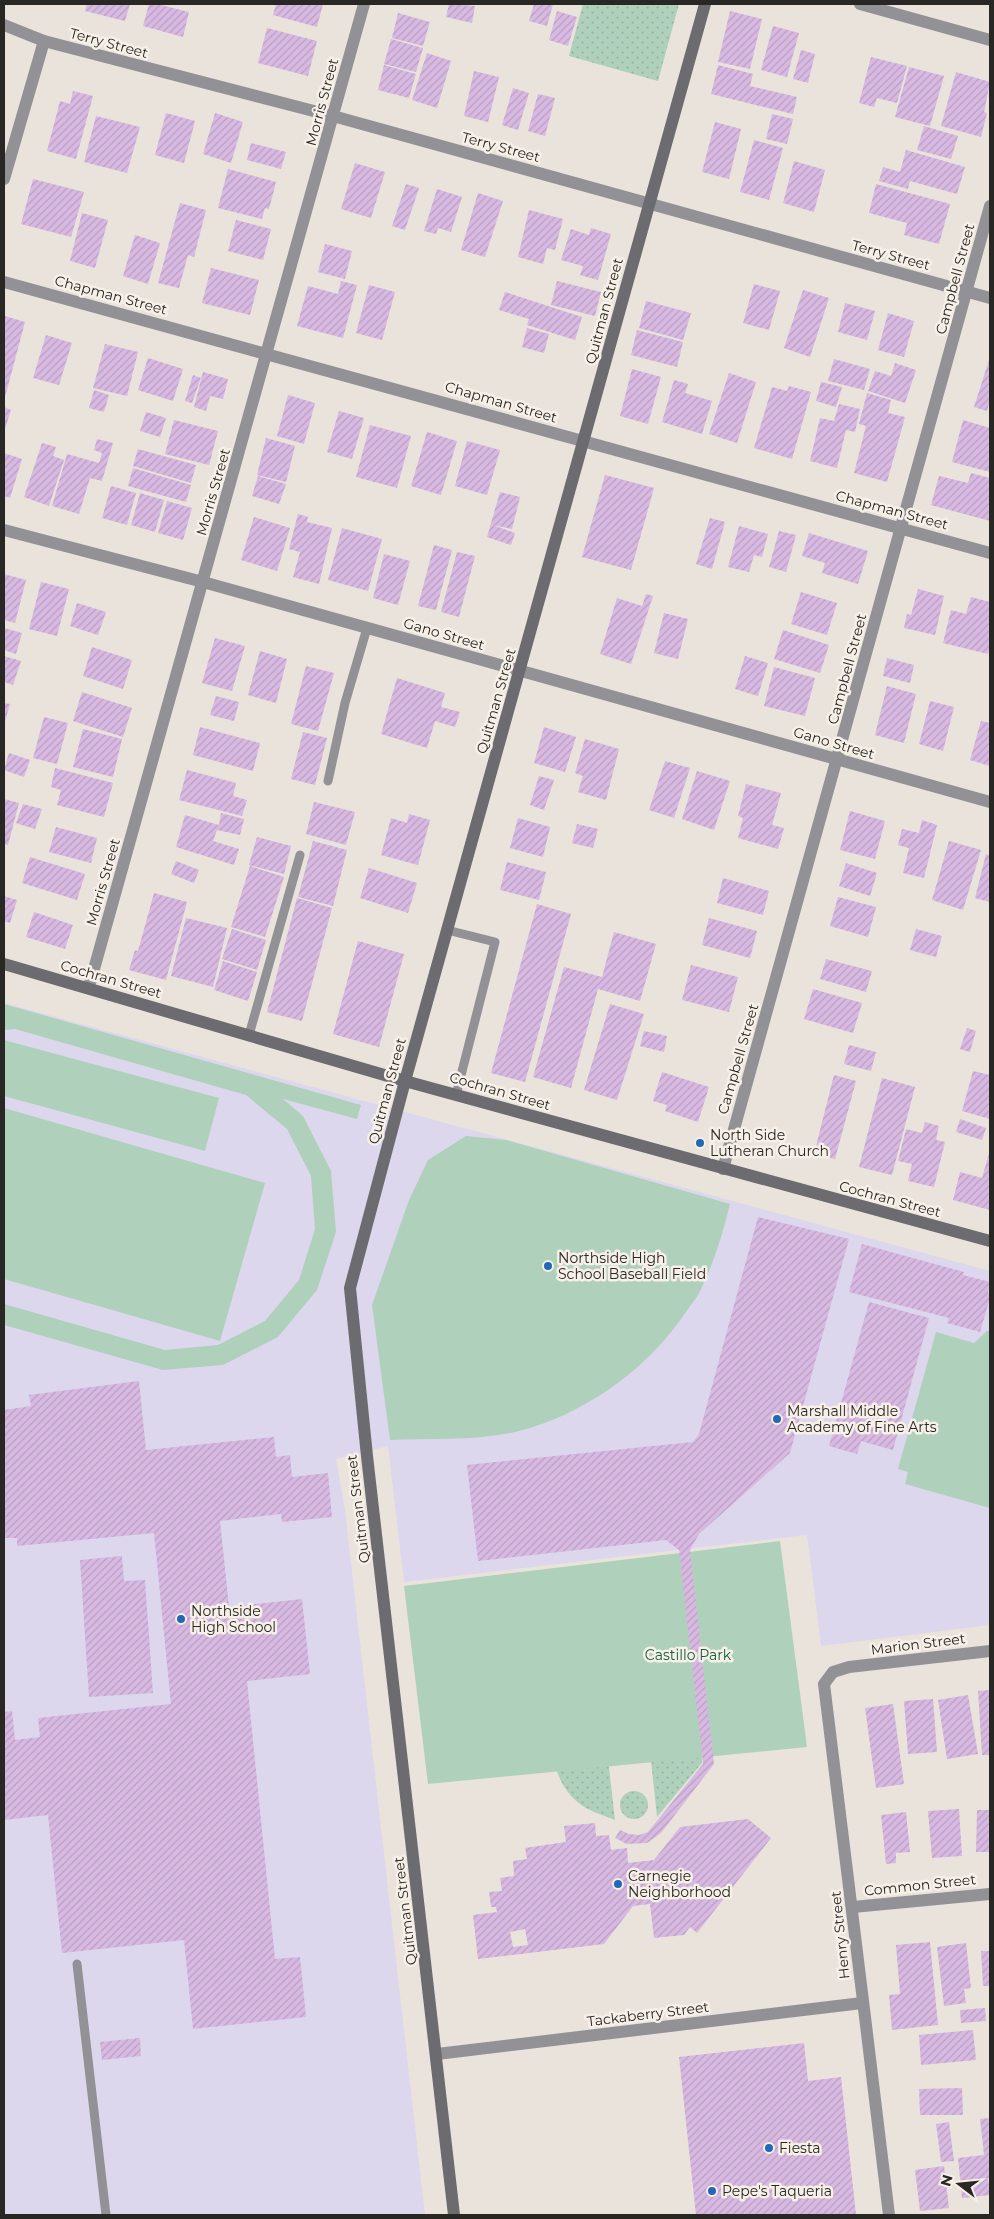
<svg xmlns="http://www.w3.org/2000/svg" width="994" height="2219" viewBox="0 0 994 2219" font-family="Montserrat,sans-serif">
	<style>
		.education { fill: #dcd7ec }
		.grass { fill: url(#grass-dots) }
		.park { fill: #afd1bc }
		.building { fill: url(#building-hatch); fill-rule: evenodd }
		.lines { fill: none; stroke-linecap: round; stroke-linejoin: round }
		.lane { stroke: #929296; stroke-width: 9 }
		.street { stroke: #929296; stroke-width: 12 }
		.secondary { stroke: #6b6b70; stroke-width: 12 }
		.poi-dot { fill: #2367b8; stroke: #f7f0e8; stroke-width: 2 }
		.labels { text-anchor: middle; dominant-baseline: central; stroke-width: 5; stroke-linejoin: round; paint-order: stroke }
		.street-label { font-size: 14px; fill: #292724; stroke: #f7f0e8 }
		.poi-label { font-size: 14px; fill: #292724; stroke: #f7f0e8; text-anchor: start }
		.park-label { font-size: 14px; fill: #12613d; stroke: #f7f0e8 }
	</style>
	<defs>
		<pattern id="grass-dots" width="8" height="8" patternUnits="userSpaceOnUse" patternTransform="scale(1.25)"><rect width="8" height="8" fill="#afd1bc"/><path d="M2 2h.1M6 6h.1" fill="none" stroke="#97b3a1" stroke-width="1.8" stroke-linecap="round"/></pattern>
		<pattern id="building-hatch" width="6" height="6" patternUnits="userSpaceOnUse" patternTransform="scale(1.25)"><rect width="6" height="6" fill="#d8b9e2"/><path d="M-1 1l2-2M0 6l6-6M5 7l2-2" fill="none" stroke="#b99fc2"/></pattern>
	</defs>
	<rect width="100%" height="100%" fill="#e9e3db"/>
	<polygon class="education" points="4,1003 990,1271 990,1625 821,1646 807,1535 404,1582 388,1446 336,1459 345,1510 425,2215 4,2215"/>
	<g class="grass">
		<polygon points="583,4 679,4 658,81 569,56"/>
		<path d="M617,1667L643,1668L668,1678L687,1695L699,1716L702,1763L657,1817L648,1732L636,1725L624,1722L612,1728L606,1741L615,1820C606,1816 595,1813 586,1808C546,1784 544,1727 571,1693C582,1678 601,1673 617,1667Z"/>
		<circle cx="634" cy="1805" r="14"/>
	</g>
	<g class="park">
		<polygon points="4,1004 361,1105 357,1119 283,1099 303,1116 331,1171 336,1232 317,1290 278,1337 223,1365 163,1370 4,1325 4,1304 165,1350 218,1345 265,1321 299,1280 315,1229 311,1176 287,1129 246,1095 15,1029 4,1030"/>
		<polygon points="4,1040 219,1098 205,1151 4,1096"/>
		<polygon points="4,1108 265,1183 220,1341 4,1279"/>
		<path d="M466,1136L506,1140L730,1204C723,1232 715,1260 702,1287C699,1295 693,1302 688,1309C651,1365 594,1408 530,1428C485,1442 435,1438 390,1440L372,1305L409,1200L428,1160Z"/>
		<polygon points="987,1331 990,1331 990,1508 905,1484 908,1472 898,1469 936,1332 974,1343"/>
		<polygon points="780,1541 807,1747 428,1784 404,1586"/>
	</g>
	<g class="building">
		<polygon points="87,4 130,4 125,21 85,11"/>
		<polygon points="149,4 157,4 189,12 183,37 143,26"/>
		<polygon points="276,4 323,4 317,27 273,15"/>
		<polygon points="449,4 475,6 472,23 446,17"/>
		<polygon points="534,4 553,4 547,26 529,21"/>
		<polygon points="557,11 577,17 568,46 549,40"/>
		<polygon points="730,11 762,19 750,69 718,62"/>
		<polygon points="398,13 430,22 423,46 392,38"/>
		<polygon points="773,26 799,33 787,77 761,70"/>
		<polygon points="267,28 317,41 308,76 258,63"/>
		<polygon points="391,39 423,48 416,72 384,64"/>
		<polygon points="801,50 815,54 808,83 793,79"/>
		<polygon points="427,53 451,61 437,108 412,100"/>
		<polygon points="871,57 907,66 897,103 877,98 874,107 859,103"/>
		<polygon points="384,65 416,74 409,98 378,90"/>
		<polygon points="718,65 753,74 750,86 797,97 793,114 711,94"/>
		<polygon points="909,67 944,76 930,126 895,117"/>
		<polygon points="474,71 499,77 488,122 464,116"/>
		<polygon points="956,72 990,82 984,112 987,113 981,137 941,126"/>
		<polygon points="513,88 529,93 518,130 502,125"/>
		<polygon points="73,91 93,96 76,159 47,151 60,101 70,104"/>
		<polygon points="538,94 555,98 545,136 528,131"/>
		<polygon points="166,113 195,121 184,163 155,155"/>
		<polygon points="215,113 243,122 231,163 203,154"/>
		<polygon points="772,114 793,119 787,144 766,139"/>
		<polygon points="96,116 140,127 127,173 84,162"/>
		<polygon points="715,122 741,129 729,179 702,172"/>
		<polygon points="924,126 958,136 951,159 917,150"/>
		<polygon points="754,140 783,148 769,200 740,192"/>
		<polygon points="251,143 286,152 281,169 247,160"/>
		<polygon points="906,150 965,167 957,194 910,181 908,189 879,181 883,167 900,172"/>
		<polygon points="794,161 825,170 814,212 783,203"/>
		<polygon points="355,163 385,172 371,218 341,209"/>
		<polygon points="228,169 276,182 269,209 265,208 262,219 218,208"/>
		<polygon points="33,179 84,192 71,237 21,224"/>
		<polygon points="406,184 419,188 405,230 392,226"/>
		<polygon points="876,184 950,204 939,244 904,235 907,223 869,213"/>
		<polygon points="437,189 462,197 451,232 438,228 436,234 424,231"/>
		<polygon points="478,193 503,201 485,257 461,250"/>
		<polygon points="180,203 206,210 194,257 188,255 179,288 158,283"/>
		<polygon points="529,210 563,219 555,250 547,248 543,264 518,257"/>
		<polygon points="82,213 108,220 95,268 70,261"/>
		<polygon points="236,220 271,229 263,260 228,251"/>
		<polygon points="591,228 611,234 598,280 580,275 583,266 561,260 571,229 589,235"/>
		<polygon points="135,235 160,243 148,284 123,276"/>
		<polygon points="325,244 352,251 345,279 318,272"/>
		<polygon points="211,268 259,280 250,315 202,303"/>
		<polygon points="341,281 357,285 343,338 297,326 308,286 338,294"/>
		<polygon points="557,281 601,292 595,316 551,305"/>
		<polygon points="754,284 780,291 769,330 743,323"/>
		<polygon points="369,285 395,292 382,340 356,333"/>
		<polygon points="803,290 829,298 810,357 784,348"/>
		<polygon points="505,292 582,317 575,340 527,325 529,319 499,310"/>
		<polygon points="646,301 691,313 683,340 639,328"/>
		<polygon points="845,303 875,311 867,340 838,332"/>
		<polygon points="888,313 914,321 904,357 878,350"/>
		<polygon points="5,316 25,322 4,401 4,320"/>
		<polygon points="527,328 549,334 544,353 522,347"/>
		<polygon points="637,330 683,342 677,367 631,355"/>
		<polygon points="46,335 72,343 59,385 33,378"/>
		<polygon points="105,344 138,352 127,396 93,388"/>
		<polygon points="990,357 990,401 987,411 974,407"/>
		<polygon points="148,358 183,369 173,401 138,390"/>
		<polygon points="834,359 870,369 864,390 828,381"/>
		<polygon points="895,363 916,370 905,403 868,391 875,371 891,376"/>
		<polygon points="632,369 661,377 648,424 620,416"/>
		<polygon points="203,372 228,379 223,399 210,396 206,411 194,407"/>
		<polygon points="729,373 756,382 737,443 709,434"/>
		<polygon points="193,375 201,378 192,403 185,401"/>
		<polygon points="674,380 688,384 685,393 712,401 702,434 662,422"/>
		<polygon points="821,382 842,387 836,407 816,401"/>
		<polygon points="789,386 811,392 792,459 754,448 772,387 787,391"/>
		<polygon points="94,390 109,395 104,412 89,408"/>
		<polygon points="867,393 891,400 888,413 905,417 887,482 854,473 866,426 859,424"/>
		<polygon points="288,395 315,403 304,444 277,436"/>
		<polygon points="839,404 860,409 855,432 846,430 837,468 810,461 820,418 834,421"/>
		<polygon points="4,407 11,410 4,432"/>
		<polygon points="339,411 364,418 352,459 327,452"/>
		<polygon points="146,412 166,418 160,437 140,431"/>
		<polygon points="174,420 218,431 209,465 165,454"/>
		<polygon points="963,420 990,428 990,472 952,462"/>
		<polygon points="370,425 411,436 397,488 356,477"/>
		<polygon points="427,432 457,441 441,495 411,486"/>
		<polygon points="266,438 295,446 286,482 257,475"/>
		<polygon points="97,439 113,443 102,481 90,478 79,514 52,506 67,454 99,463 102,453 94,450"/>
		<polygon points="467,441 500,450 487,495 455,486"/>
		<polygon points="42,443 56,447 53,456 64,460 49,506 24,497"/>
		<polygon points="138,449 196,465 191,483 133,466"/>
		<polygon points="4,453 22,459 10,498 4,496"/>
		<polygon points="133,468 191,485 186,502 128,486"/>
		<polygon points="971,473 990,478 990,521 931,505 939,476 968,483"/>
		<polygon points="605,475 654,488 631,570 582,557"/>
		<polygon points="258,476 286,484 279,504 252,496"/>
		<polygon points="111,486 136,493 127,525 102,518"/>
		<polygon points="500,492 520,497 512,529 493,525 515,533 511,545 487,537"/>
		<polygon points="140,493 164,500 155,532 131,525"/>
		<polygon points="167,501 192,508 183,540 158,533"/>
		<polygon points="298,514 308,517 303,537 307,522 332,528 319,584 293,577 300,552 289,549"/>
		<polygon points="254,517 290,528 277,571 241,560"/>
		<polygon points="710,518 725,522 712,569 696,564"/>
		<polygon points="739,526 768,534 762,557 754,555 749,572 728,567"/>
		<polygon points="342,528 382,539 368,591 328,580"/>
		<polygon points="779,531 796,535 786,572 769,567"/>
		<polygon points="809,533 868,551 858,584 822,573 825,563 802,556"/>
		<polygon points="434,545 452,550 436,610 418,606"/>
		<polygon points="457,552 475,556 459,617 441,612"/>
		<polygon points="384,554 410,561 398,605 373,598"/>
		<polygon points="4,574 26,580 15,623 4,620"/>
		<polygon points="41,582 69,589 57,636 29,629"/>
		<polygon points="918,589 944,596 935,635 904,628 907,614 911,615"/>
		<polygon points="801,592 837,603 827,635 791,624"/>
		<polygon points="646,594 653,596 631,664 600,654 617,598 642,606"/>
		<polygon points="971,597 990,602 990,646 988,654 943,643 951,610 966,614"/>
		<polygon points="77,603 106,612 98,635 70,626"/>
		<polygon points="664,613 688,619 678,659 654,653"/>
		<polygon points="4,628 22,633 16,654 4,650"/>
		<polygon points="783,630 829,645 820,673 774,659"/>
		<polygon points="215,638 245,646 232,691 202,683"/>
		<polygon points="92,647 132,660 123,689 83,676"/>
		<polygon points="260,651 287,659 276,703 248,695"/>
		<polygon points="4,656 21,661 13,685 4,682"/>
		<polygon points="745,656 768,663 758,696 735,689"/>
		<polygon points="887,658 914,665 910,683 883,676"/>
		<polygon points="306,666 334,673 318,731 291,724"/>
		<polygon points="774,667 815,678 805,716 764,706"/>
		<polygon points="397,678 445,693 441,707 460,712 455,727 435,721 427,748 381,734"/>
		<polygon points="887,686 916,694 904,743 875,735"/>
		<polygon points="82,692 132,708 123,737 73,721"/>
		<polygon points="216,696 239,702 234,721 210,715"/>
		<polygon points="930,701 954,707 943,751 919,744"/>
		<polygon points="4,703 10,704 4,725"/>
		<polygon points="44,717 68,723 57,764 33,758"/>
		<polygon points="981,721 990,723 990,766 970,760"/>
		<polygon points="200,727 260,743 253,771 193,755"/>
		<polygon points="544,727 576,737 565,772 534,763"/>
		<polygon points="83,729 122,739 113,777 73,767"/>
		<polygon points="303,732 327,738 315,785 291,779"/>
		<polygon points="585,739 619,749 606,800 578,792 583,776 575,773"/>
		<polygon points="9,753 30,760 24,777 4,770"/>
		<polygon points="665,761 690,768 674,818 649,810"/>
		<polygon points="55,768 113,783 104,817 57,805 61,790 51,787"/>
		<polygon points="187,770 236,783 233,796 247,800 242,816 179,800"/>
		<polygon points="697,771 730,781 714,830 682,819"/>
		<polygon points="539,776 554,780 544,810 530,805"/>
		<polygon points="746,784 781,793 772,825 784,828 778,849 738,838 743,818 738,816"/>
		<polygon points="4,799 19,803 8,845 4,844"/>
		<polygon points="314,802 355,812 346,845 306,834"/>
		<polygon points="23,804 42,809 35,829 16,823"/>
		<polygon points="850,811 885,821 875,859 840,850"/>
		<polygon points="221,813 244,819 240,835 217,830 213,841 239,849 234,865 176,847 185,815 219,825"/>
		<polygon points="409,814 430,820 418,865 381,855 391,818 407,823"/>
		<polygon points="518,818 550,827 543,857 510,848"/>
		<polygon points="922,820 937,825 924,878 903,873 909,848 898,845 902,829 919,833"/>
		<polygon points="577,824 598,829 593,848 572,843"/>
		<polygon points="56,827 97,838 91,863 49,852"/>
		<polygon points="257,837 291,846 284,874 249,865"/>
		<polygon points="313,841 347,850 333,906 298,897"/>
		<polygon points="949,841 981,850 963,910 932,900"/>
		<polygon points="986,854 990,856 990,902 975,898"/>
		<polygon points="30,857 85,874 77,900 22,883"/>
		<polygon points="176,861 199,870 194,883 171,874"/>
		<polygon points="507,862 546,872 539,900 500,890"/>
		<polygon points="846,863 877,873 870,896 839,886"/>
		<polygon points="250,866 284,877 265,937 231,927"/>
		<polygon points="369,868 417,883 408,913 360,898"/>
		<polygon points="723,878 769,891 763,915 717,903"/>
		<polygon points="154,893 187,902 166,980 129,970 135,950 138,951"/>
		<polygon points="4,896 17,900 10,923 4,921"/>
		<polygon points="838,897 876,907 868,937 830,926"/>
		<polygon points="297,898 332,908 302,1021 267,1012"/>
		<polygon points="537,904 571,914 525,1082 491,1073"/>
		<polygon points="34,912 73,925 65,949 26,937"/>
		<polygon points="186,918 227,928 213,987 171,976"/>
		<polygon points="709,918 757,931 750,958 702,945"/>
		<polygon points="232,929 266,940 257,970 222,959"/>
		<polygon points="916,929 942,936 936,957 910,950"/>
		<polygon points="614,932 656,944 640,1001 598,989 571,1088 533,1077 564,967 602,977"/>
		<polygon points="358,941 404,954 379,1047 333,1034"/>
		<polygon points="826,959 872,971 866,992 820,979"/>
		<polygon points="223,961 257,972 248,1001 214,990"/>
		<polygon points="691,965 738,977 729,1012 682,1000"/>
		<polygon points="813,989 862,1003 853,1033 804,1019"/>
		<polygon points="610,1004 644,1014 617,1100 584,1090"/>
		<polygon points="967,1028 976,1031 970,1052 960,1049"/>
		<polygon points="644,1031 667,1036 664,1052 640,1046"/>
		<polygon points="849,1045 876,1052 871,1071 844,1064"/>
		<polygon points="973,1071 990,1075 990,1119 962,1111"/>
		<polygon points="662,1072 709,1087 698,1122 665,1111 667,1105 653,1101"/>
		<polygon points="834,1075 856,1081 835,1159 814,1154"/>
		<polygon points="882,1078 915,1087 892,1175 859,1167"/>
		<polygon points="960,1119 986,1128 982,1140 956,1132"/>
		<polygon points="925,1122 939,1126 936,1140 945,1142 934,1187 908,1181 912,1164 898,1161 906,1129 922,1133"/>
		<polygon points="990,1150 990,1210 953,1200 960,1172 982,1178"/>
		<polygon points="758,1217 849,1239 790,1453 699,1534 690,1550 714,1764 661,1833 647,1843 627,1844 615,1838 620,1830 629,1834 639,1835 648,1832 703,1764 679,1550 666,1540 478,1561 467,1465 693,1442 699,1434"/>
		<polygon points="862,1244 964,1272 963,1275 990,1282 988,1293 990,1294 990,1298 980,1332 947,1323 949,1318 849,1292"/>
		<polygon points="869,1302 929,1318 893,1450 861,1441 857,1454 829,1446"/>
		<polygon points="139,1381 146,1450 274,1437 276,1457 290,1455 292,1477 328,1473 332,1517 282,1522 281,1514 220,1521 229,1607 302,1599 310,1674 247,1681 275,1959 300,1957 306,2017 193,2029 184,1940 62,1953 48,1815 4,1820 4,1712 12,1711 15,1740 40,1737 38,1718 171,1704 154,1533 17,1546 17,1538 4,1538 4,1410 31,1406 29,1395"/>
		<polygon points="122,1556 124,1581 145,1580 153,1693 89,1697 80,1560"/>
		<polygon points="990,1690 990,1755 982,1755 978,1691"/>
		<polygon points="968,1695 978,1754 947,1759 938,1700"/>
		<polygon points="933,1699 937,1752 908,1754 904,1701"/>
		<polygon points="893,1704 904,1784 876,1788 865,1708"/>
		<polygon points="959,1809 962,1856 932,1858 928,1811"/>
		<polygon points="977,1810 990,1810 990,1852 976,1852"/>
		<polygon points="906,1812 910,1852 896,1853 896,1863 886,1864 881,1815"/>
		<path d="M748,1819L771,1838L697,1933L690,1927L684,1935L654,1938L650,1904L633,1906L604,1944L478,1959L473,1915L497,1912L496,1907H491L489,1892L502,1891L500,1878L514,1876L513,1861L527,1859L525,1848L566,1842L564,1826L595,1823L596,1836L609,1835L611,1850L627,1848L628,1863L654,1860L680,1827ZM525,1929L528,1945L513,1947L510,1932Z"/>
		<polygon points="930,1942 938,2025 892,2030 889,1995 900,1994 896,1945"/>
		<polygon points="966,1943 971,1988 964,1989 966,2003 944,2006 937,1947"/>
		<polygon points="981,1951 990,1951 990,1986 983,1986"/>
		<polygon points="985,2008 986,2021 961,2023 960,2010"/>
		<polygon points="973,2030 976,2060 921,2065 919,2035"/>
		<polygon points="140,2038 141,2056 102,2060 100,2042"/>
		<polygon points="804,2043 808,2081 841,2077 856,2215 696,2215 679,2057"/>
		<polygon points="962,2088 963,2115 920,2115 919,2089"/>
		<polygon points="990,2118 990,2177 988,2178 990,2195 962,2198 958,2158 984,2155 980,2119"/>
		<polygon points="949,2122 954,2161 941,2162 936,2124"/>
		<polygon points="944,2166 949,2208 920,2211 915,2170"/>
	</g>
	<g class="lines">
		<g class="lane">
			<polyline points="328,781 345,703 367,628"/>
			<polyline points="447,930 495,942 456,1095"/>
			<polyline points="249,1035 300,855"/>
			<polyline points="77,1964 106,2215"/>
		</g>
		<g class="street">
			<polyline points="860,4 990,40"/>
			<polyline points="4,25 44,41 333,116 990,298"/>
			<polyline points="4,179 44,41"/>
			<polyline points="4,282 990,553"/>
			<polyline points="4,530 203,582 990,802"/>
			<polyline points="89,987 364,4"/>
			<polyline points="723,1169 990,206"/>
			<polyline points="853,1907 990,1894"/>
			<polyline points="437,2054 862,2003"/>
			<path d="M889,2215C867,2038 847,1861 824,1684L833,1672L849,1667L990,1651"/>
		</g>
		<g class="secondary">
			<polyline points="4,964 405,1081 990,1241"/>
			<polyline points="454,2215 367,1456 350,1288 405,1081 705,4"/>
		</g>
	</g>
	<g class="poi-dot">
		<circle cx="700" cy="1143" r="5"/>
		<circle cx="548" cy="1266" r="5"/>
		<circle cx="777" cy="1419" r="5"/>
		<circle cx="181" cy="1619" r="5"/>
		<circle cx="618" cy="1884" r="5"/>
		<circle cx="769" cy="2148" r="5"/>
		<circle cx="712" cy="2191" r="5"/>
	</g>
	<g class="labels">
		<g class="street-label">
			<text transform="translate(109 43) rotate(15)">Terry Street</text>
			<text transform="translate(322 102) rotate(-75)">Morris Street</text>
			<text transform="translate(501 147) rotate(15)">Terry Street</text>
			<text transform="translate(891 255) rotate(15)">Terry Street</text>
			<text transform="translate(955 279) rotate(-75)">Campbell Street</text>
			<text transform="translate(111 295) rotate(15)">Chapman Street</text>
			<text transform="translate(604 311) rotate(-75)">Quitman Street</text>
			<text transform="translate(501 402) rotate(16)">Chapman Street</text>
			<text transform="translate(213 492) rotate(-74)">Morris Street</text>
			<text transform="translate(892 510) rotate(15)">Chapman Street</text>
			<text transform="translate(444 634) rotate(16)">Gano Street</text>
			<text transform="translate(847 669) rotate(-75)">Campbell Street</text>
			<text transform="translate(496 701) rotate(-74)">Quitman Street</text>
			<text transform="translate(834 743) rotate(16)">Gano Street</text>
			<text transform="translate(103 882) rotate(-74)">Morris Street</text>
			<text transform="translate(111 979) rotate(16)">Cochran Street</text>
			<text transform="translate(738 1059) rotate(-74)">Campbell Street</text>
			<text transform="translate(387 1091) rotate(-75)">Quitman Street</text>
			<text transform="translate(500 1091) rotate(16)">Cochran Street</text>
			<text transform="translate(890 1199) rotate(15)">Cochran Street</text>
			<text transform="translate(358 1509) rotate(-97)">Quitman Street</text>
			<text transform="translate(918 1644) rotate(-7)">Marion Street</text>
			<text transform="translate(920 1885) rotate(-6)">Common Street</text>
			<text transform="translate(405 1911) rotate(-97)">Quitman Street</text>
			<text transform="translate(840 1935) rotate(-96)">Henry Street</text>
			<text transform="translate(648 2014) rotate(-7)">Tackaberry Street</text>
		</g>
		<g class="poi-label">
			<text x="710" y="1135">North Side<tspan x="710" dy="16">Lutheran Church</tspan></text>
			<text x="558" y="1258">Northside High<tspan x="558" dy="16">School Baseball Field</tspan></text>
			<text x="787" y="1411">Marshall Middle<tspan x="787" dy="16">Academy of Fine Arts</tspan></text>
			<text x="191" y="1611">Northside<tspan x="191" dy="16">High School</tspan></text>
			<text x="628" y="1876">Carnegie<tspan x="628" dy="16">Neighborhood</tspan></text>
			<text x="779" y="2148">Fiesta</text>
			<text x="722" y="2191">Pepe's Taqueria</text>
		</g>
		<g class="park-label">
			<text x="688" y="1655">Castillo Park</text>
		</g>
	</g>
	<rect width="994" height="2219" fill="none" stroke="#292724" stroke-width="10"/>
	<g transform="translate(959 2184) rotate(286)" stroke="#f7f0e8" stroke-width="4" paint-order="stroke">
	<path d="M0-4L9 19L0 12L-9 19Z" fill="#292724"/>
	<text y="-8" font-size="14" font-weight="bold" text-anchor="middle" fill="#292724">N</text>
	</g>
</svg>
